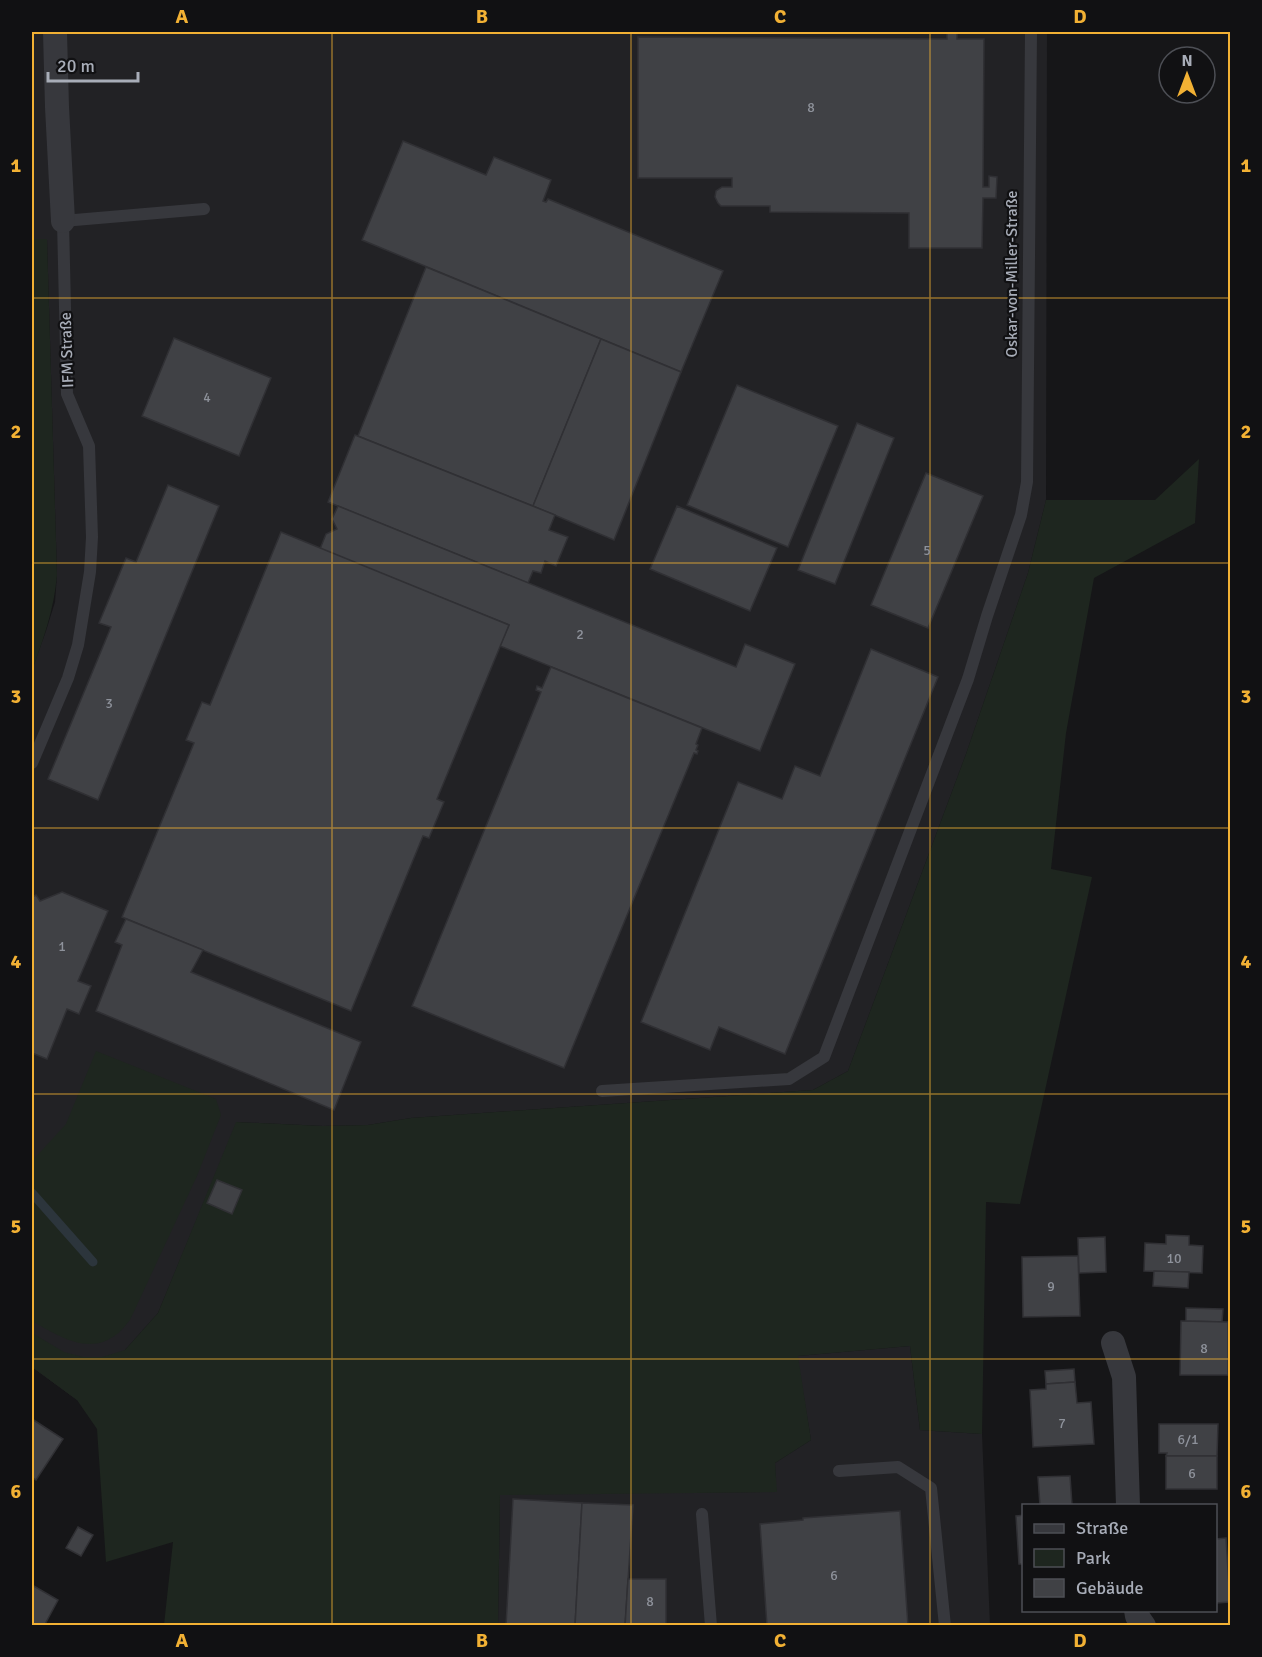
<svg xmlns="http://www.w3.org/2000/svg" width="1262" height="1657" viewBox="0 0 1262 1657" font-family="Signika,sans-serif">
	<style>
		.built { fill: #222225 }
		.green { fill: #1e261f }
		.lines { fill: none; stroke-linecap: round; stroke-linejoin: round }
		.stream { stroke: #2c353c; stroke-width: 9 }
		.building { fill: #404145; stroke: #303034; stroke-width: 1.5 }
		.lane { stroke: #37383d; stroke-width: 12 }
		.street { stroke: #37383d; stroke-width: 24 }
		.grid { fill: none; stroke: #f2b134; stroke-width: 1.5; stroke-opacity: 0.55 }
		.labels { text-anchor: middle; dominant-baseline: central; stroke-width: 4.5; stroke-linejoin: round; paint-order: stroke }
		.number-label { font-size: 14px; fill: #8e929b }
		.street-label { font-size: 16px; fill: #a8adb8; stroke: #111113 }
		.neatline { fill: none; stroke: #f2b134; stroke-width: 2 }
		.grid-label { font-size: 20px; text-anchor: middle; font-weight: bold; fill: #f2b134 }
	</style>
	<rect width="100%" height="100%" fill="#161618"/>
	<g class="built">
		<polygon points="32,32 1047,32 1046,500 1028,573 966,754 848,1071 813,1090 411,1118 368,1125 323,1126 237,1122 158,1313 125,1350 77,1400 32,1367 32,670 46,631 55,602 57,575 47,240 32,239"/>
		<polygon points="910,1346 920,1430 982,1434 990,1625 498,1626 500,1494 776,1492 775,1463 811,1440 797,1356"/>
	</g>
	<g class="green">
		<path d="M32,239H47L57,575C54,609 44,638 32,670Z"/>
		<polygon points="1199,459 1195,523 1094,578 1066,733 1051,869 1092,877 1020,1204 986,1202 982,1434 920,1430 910,1346 798,1356 811,1440 775,1463 777,1492 500,1495 498,1625 164,1625 173,1542 106,1562 97,1429 77,1400 32,1367 32,1333 64,1352 83,1357 102,1357 125,1350 158,1313 236,1122 323,1126 368,1125 411,1118 813,1090 848,1071 966,754 1028,573 1046,500 1155,500"/>
		<path d="M96,1051L216,1099L221,1115L197,1176L130,1320C126,1324 122,1331 117,1334C89,1357 57,1335 32,1321V1158L33,1160L66,1124Z"/>
	</g>
	<g class="lines">
		<polyline class="stream" points="32,1193 93,1262"/>
	</g>
	<g class="building">
		<polygon points="947,32 957,32 957,39 984,39 983,187 989,187 989,176 997,177 996,198 983,198 982,248 909,248 909,213 770,212 770,206 721,206 718,203 715,197 716,191 722,187 732,187 732,178 638,178 638,37 947,39"/>
		<polygon points="403,141 486,175 494,157 551,180 543,201 546,202 548,199 723,271 681,372 362,240"/>
		<polygon points="426,267 601,339 533,506 358,436"/>
		<polygon points="174,338 271,378 239,456 142,416"/>
		<polygon points="601,339 681,372 614,540 533,506"/>
		<polygon points="737,385 838,426 788,547 687,505"/>
		<polygon points="857,423 894,438 835,584 798,570"/>
		<polygon points="355,435 555,515 549,530 568,537 556,566 545,561 541,573 533,571 528,583 328,502"/>
		<polygon points="926,473 983,496 928,628 871,605"/>
		<polygon points="168,485 219,506 98,800 48,779 111,627 99,623 126,558 136,562"/>
		<polygon points="338,506 736,667 745,644 795,664 760,751 500,646 509,625 320,549 326,534 337,529 332,519"/>
		<polygon points="677,506 777,548 750,611 650,569"/>
		<polygon points="281,532 509,625 437,799 444,802 429,838 423,836 351,1011 122,917 194,743 186,740 202,702 210,705"/>
		<polygon points="871,649 938,677 785,1054 719,1027 710,1050 641,1022 738,782 782,799 795,766 820,776"/>
		<polygon points="551,667 702,728 696,744 698,745 696,750 698,751 697,754 694,753 564,1068 412,1006 541,692 536,690 537,686 542,688"/>
		<polygon points="62,892 108,911 78,981 91,986 79,1014 67,1009 47,1059 32,1053 32,897 36,895 40,901"/>
		<polygon points="126,919 203,950 191,972 361,1042 334,1110 96,1011 122,945 115,942"/>
		<polygon points="217,1180 242,1190 232,1214 207,1203"/>
		<polygon points="1166,1235 1189,1236 1189,1245 1203,1246 1202,1273 1144,1271 1145,1243 1166,1244"/>
		<polygon points="1105,1237 1106,1272 1079,1273 1078,1238"/>
		<polygon points="1078,1256 1080,1316 1023,1317 1022,1257"/>
		<polygon points="1154,1271 1189,1272 1188,1288 1153,1286"/>
		<polygon points="1186,1308 1223,1309 1222,1322 1186,1321"/>
		<polygon points="1181,1321 1228,1322 1228,1375 1180,1375"/>
		<polygon points="1074,1369 1075,1382 1046,1384 1045,1371"/>
		<polygon points="1075,1382 1077,1403 1091,1402 1094,1444 1033,1447 1030,1390 1046,1389 1046,1384"/>
		<polygon points="32,1419 63,1439 36,1480 32,1477"/>
		<polygon points="1159,1424 1218,1424 1217,1456 1166,1456 1167,1453 1159,1453"/>
		<rect x="1166" y="1456" width="51" height="33"/>
		<polygon points="1070,1476 1072,1505 1040,1506 1038,1477"/>
		<polygon points="513,1499 582,1503 575,1626 506,1626"/>
		<polygon points="582,1503 633,1505 625,1626 575,1626"/>
		<polygon points="900,1511 908,1626 767,1626 760,1524 803,1520 803,1518"/>
		<polygon points="1024,1515 1024,1564 1019,1564 1016,1516"/>
		<polygon points="78,1527 93,1535 81,1556 66,1548"/>
		<polygon points="1226,1538 1230,1602 1216,1603 1216,1539"/>
		<polygon points="628,1579 666,1579 666,1626 625,1626"/>
		<polygon points="32,1585 58,1600 44,1626 32,1626"/>
	</g>
	<g class="lines">
		<g class="lane">
			<polyline points="32,763 68,678 78,645 90,572 92,537 89,446 67,394 63,221 204,209"/>
			<polyline points="602,1091 789,1079 824,1057 968,679 987,616 1021,515 1027,482 1031,32"/>
			<polyline points="839,1471 898,1467 931,1488 945,1626"/>
			<polyline points="702,1514 711,1626"/>
		</g>
		<g class="street">
			<polyline points="55,32 57,107 63,221"/>
			<polyline points="1113,1343 1124,1377 1128,1506"/>
			<polyline points="1136,1610 1137,1616 1144,1626"/>
		</g>
	</g>
	<path class="grid" d="M332,32V1626M631,32V1626M930,32V1626M32,298H1230M32,563H1230M32,828H1230M32,1094H1230M32,1359H1230"/>
	<g class="labels">
		<g class="number-label">
			<text x="811" y="107">8</text>
			<text x="207" y="397">4</text>
			<text x="927" y="550">5</text>
			<text x="580" y="634">2</text>
			<text x="109" y="703">3</text>
			<text x="62" y="946">1</text>
			<text x="1174" y="1258">10</text>
			<text x="1051" y="1286">9</text>
			<text x="1204" y="1348">8</text>
			<text x="1062" y="1423">7</text>
			<text x="1188" y="1439">6/1</text>
			<text x="1192" y="1473">6</text>
			<text x="834" y="1575">6</text>
			<text x="650" y="1601">8</text>
		</g>
		<g class="street-label">
			<text transform="translate(1012 274) rotate(-90)">Oskar-von-Miller-Straße</text>
			<text transform="translate(67 350) rotate(-92)">IFM Straße</text>
		</g>
	</g>
	<rect width="1262" height="1657" fill="none" stroke="#111113" stroke-width="66"/>
	<rect x="1022" y="1504" width="195" height="108" fill="#111113" stroke="#4d4f55" stroke-width="1.5"/>
	<rect x="1034" y="1524" width="30" height="9" fill="#37383d" stroke="#4d4f55" stroke-width="1.5"/>
	<text x="1076" y="1534" font-size="18" fill="#a8adb8">Straße</text>
	<rect x="1034" y="1549" width="30" height="18" fill="#1e261f" stroke="#4d4f55" stroke-width="1.5"/>
	<text x="1076" y="1564" font-size="18" fill="#a8adb8">Park</text>
	<rect x="1034" y="1579" width="30" height="18" fill="#404145" stroke="#4d4f55" stroke-width="1.5"/>
	<text x="1076" y="1594" font-size="18" fill="#a8adb8">Gebäude</text>
	<g transform="translate(1187 75)"><circle r="28" fill="#111113" stroke="#4d4f55" stroke-width="1.5"/>
	<path d="M0-4.5L10 22L0 15L-10 22Z" fill="#f2b134"/>
	<text y="-9" font-size="16" font-weight="bold" text-anchor="middle" fill="#a8adb8">N</text>
	</g>
	<path d="M48 72v9h90v-9" fill="none" stroke="#a8adb8" stroke-width="3"/>
	<text x="57" y="72" font-size="18" fill="#a8adb8" stroke="#111113" stroke-width="4.5" paint-order="stroke">20 m</text>
	<rect x="33" y="33" width="1196" height="1591" class="neatline"/>
	<g class="grid-label">
		<text x="182" y="23">A</text>
		<text x="482" y="23">B</text>
		<text x="780" y="23">C</text>
		<text x="1080" y="23">D</text>
		<text x="16" y="172">1</text>
		<text x="1246" y="172">1</text>
		<text x="16" y="438">2</text>
		<text x="1246" y="438">2</text>
		<text x="16" y="703">3</text>
		<text x="1246" y="703">3</text>
		<text x="16" y="968">4</text>
		<text x="1246" y="968">4</text>
		<text x="16" y="1233">5</text>
		<text x="1246" y="1233">5</text>
		<text x="16" y="1498">6</text>
		<text x="1246" y="1498">6</text>
		<text x="182" y="1647">A</text>
		<text x="482" y="1647">B</text>
		<text x="780" y="1647">C</text>
		<text x="1080" y="1647">D</text>
	</g>
</svg>
